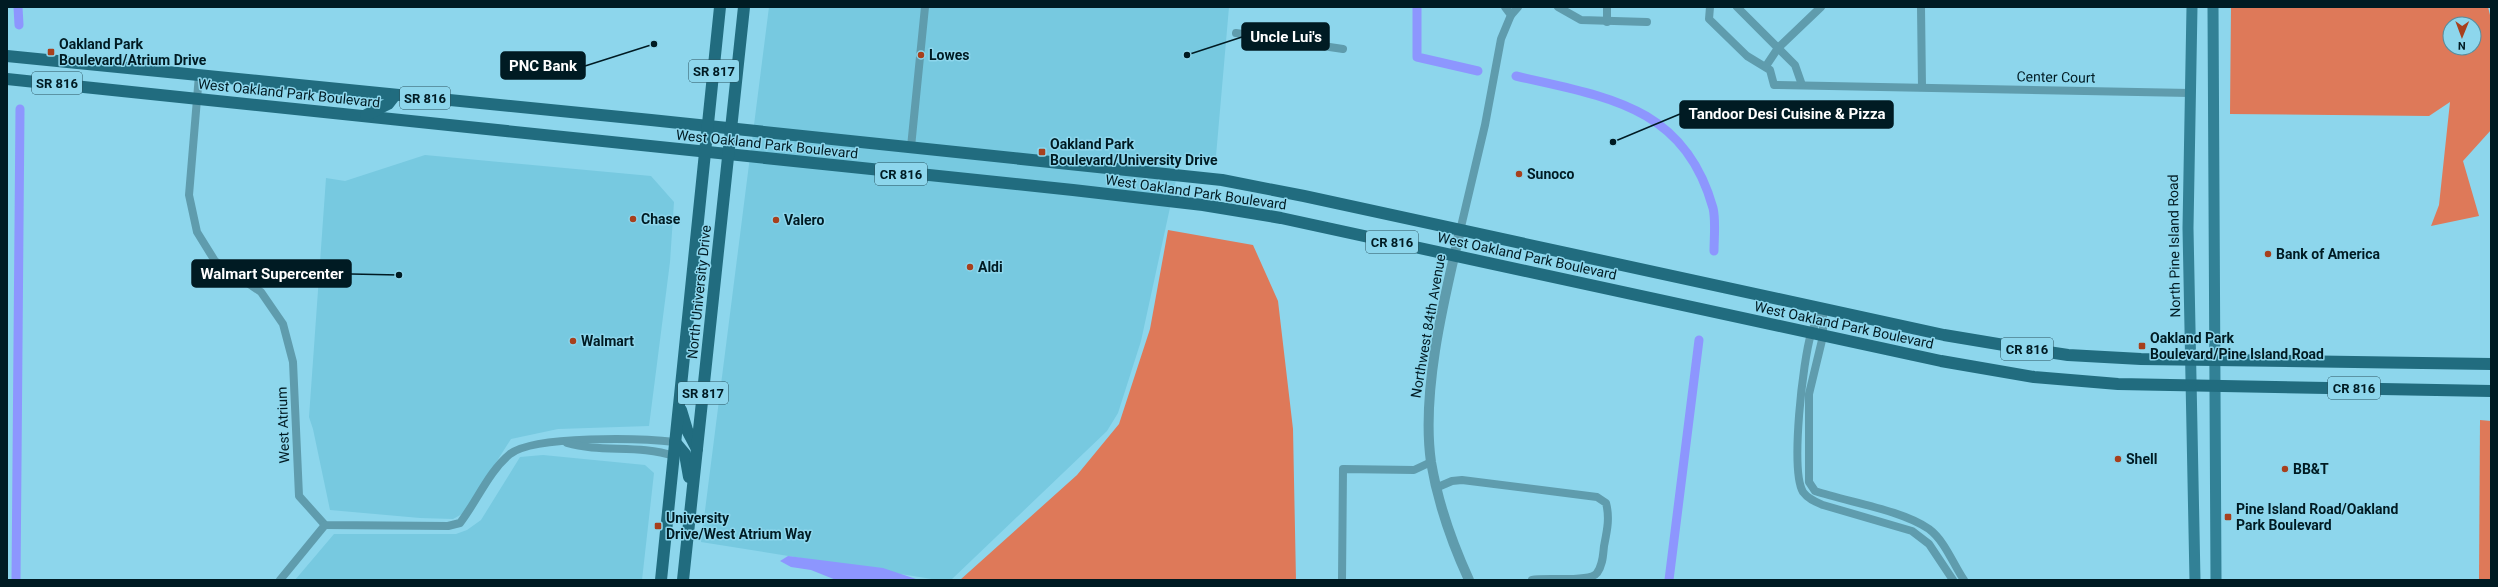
<svg xmlns="http://www.w3.org/2000/svg" width="2498" height="587" viewBox="0 0 2498 587" font-family="Roboto,sans-serif">
	<style>
		.built { fill: #77c9e0 }
		.green { fill: #de7959; fill-rule: evenodd }
		.water { fill: #8d96fe }
		.lines { fill: none; stroke-linecap: round; stroke-linejoin: round }
		.canal { stroke: #8d96fe; stroke-width: 9 }
		.minor { stroke: #5f9cad; stroke-width: 8 }
		.tertiary { stroke: #5f9cad; stroke-width: 10 }
		.secondary { stroke: #328196; stroke-width: 11 }
		.primary { stroke: #216c7f; stroke-width: 12 }
		.poi-dot { fill: #a7401d; stroke: #8dd6ec; stroke-width: 1.5 }
		.labels { text-anchor: middle; dominant-baseline: central; stroke-width: 3; stroke-linejoin: round; paint-order: stroke }
		.shield { fill: #8dd6ec; stroke: #2a535f; stroke-width: 1 }
		.shield-label { font-size: 13px; font-weight: bold; fill: #001b23 }
		.poi-label { font-size: 14px; font-weight: bold; fill: #001b23; stroke: #8dd6ec; text-anchor: start }
		.street-label { font-size: 14px; fill: #001b23; stroke: #8dd6ec }
		.leader { fill: none; stroke: #001b23; stroke-width: 1.5 }
		.callout-dot { fill: #001b23; stroke: #8dd6ec; stroke-width: 1.5 }
		.callout { fill: #001b23; stroke: #001b23; stroke-width: 1.5 }
		.callout-label { font-size: 15px; text-anchor: middle; font-weight: bold; fill: #fff }
	</style>
	<rect width="100%" height="100%" fill="#8dd6ec"/>
	<g class="built">
		<polygon points="769,7 1229,7 1216,156 1181,157 1141,341 1118,413 1107,431 951,580 938,580 701,542"/>
		<polygon points="425,155 651,176 674,202 670,262 649,426 558,429 511,439 464,513 453,519 420,518 330,510 313,429 309,417 326,178 345,181"/>
		<polygon points="543,455 645,465 654,473 642,580 295,580 334,534 456,534 467,530 481,520 520,457"/>
	</g>
	<g class="green">
		<path d="M2231,7H2488L2491,19V130L2463,161L2479,216L2431,226L2439,205L2450,102L2429,116L2230,114ZM2450,24H2474V48H2450Z"/>
		<polygon points="1168,230 1253,245 1278,301 1293,429 1296,580 960,580 1077,475 1119,424 1150,329"/>
		<polygon points="2480,420 2491,421 2491,580 2479,580"/>
	</g>
	<polygon class="water" points="788,556 883,568 919,580 836,580 811,570 791,567 780,561"/>
	<g class="lines">
		<g class="canal">
			<polyline points="18,7 19,25"/>
			<polyline points="1417,7 1417,57 1478,71"/>
			<path d="M1516,76C1606,97 1684,105 1713,208C1716,220 1714,238 1714,251"/>
			<polyline points="16,580 20,109"/>
			<polyline points="1669,580 1699,340"/>
		</g>
		<g class="minor">
			<polyline points="1558,7 1581,20 1647,22"/>
			<polyline points="1710,7 1709,19 1747,56 1770,70 1774,85 2190,93"/>
			<polyline points="1737,7 1795,65 1802,85"/>
			<polyline points="1921,7 1922,87"/>
			<polyline points="1511,15 1518,7"/>
			<polyline points="1607,22 1607,7"/>
			<polyline points="1236,33 1343,49"/>
			<polyline points="1766,66 1778,48 1821,7"/>
			<path d="M199,75L189,195L197,232L215,261L261,292L283,324L293,362L299,496L325,525L448,526L460,523C477,501 489,471 510,454C535,435 642,438 675,442"/>
			<polyline points="911,147 925,7"/>
			<polyline points="1460,231 1485,125 1501,39 1511,15 1505,7"/>
			<path d="M1823,309C1819,317 1814,325 1811,334C1803,360 1790,470 1803,492C1808,499 1816,502 1823,505L1912,531L1929,544L1953,580"/>
			<path d="M1823,311V336L1809,394V482L1815,491C1848,502 1902,510 1929,529C1945,541 1953,564 1964,580"/>
			<path d="M567,443C601,453 639,444 674,456"/>
			<path d="M1438,487L1452,481L1462,480L1597,497L1606,503C1610,518 1607,531 1604,546C1603,555 1603,565 1597,573C1590,583 1546,577 1532,580"/>
			<polyline points="280,580 325,525"/>
			<polyline points="1342,580 1343,469 1414,470 1431,462"/>
		</g>
		<path class="tertiary" d="M1460,231C1444,299 1421,392 1431,462C1438,503 1452,543 1469,580"/>
		<g class="secondary">
			<polyline points="2192,7 2188,228 2195,580"/>
			<polyline points="2213,7 2216,580"/>
		</g>
		<g class="primary">
			<polyline points="7,56 651,120 1222,180 1304,196 1944,335 2028,349 2068,355 2141,359 2491,364"/>
			<polyline points="7,79 1073,190 1203,205 1281,218 1941,361 2034,377 2118,384 2491,391"/>
			<polyline points="366,115 388,104 395,95"/>
			<polyline points="681,410 687,430 697,449"/>
			<polyline points="675,442 685,454 689,477"/>
			<polyline points="661,580 720,7"/>
			<polyline points="683,580 744,7"/>
		</g>
	</g>
	<g class="poi-dot">
		<rect x="47" y="48" width="8" height="8" rx="2"/>
		<circle cx="921" cy="55" r="4"/>
		<rect x="1038" y="148" width="8" height="8" rx="2"/>
		<circle cx="1519" cy="174" r="4"/>
		<circle cx="633" cy="219" r="4"/>
		<circle cx="776" cy="220" r="4"/>
		<circle cx="2268" cy="254" r="4"/>
		<circle cx="970" cy="267" r="4"/>
		<circle cx="573" cy="341" r="4"/>
		<rect x="2138" y="342" width="8" height="8" rx="2"/>
		<circle cx="2118" cy="459" r="4"/>
		<circle cx="2285" cy="469" r="4"/>
		<rect x="2224" y="513" width="8" height="8" rx="2"/>
		<rect x="654" y="522" width="8" height="8" rx="2"/>
	</g>
	<g class="labels">
		<g class="shield">
			<rect x="689" y="60" width="50" height="22" rx="3"/>
			<rect x="32" y="72" width="50" height="22" rx="3"/>
			<rect x="400" y="87" width="50" height="22" rx="3"/>
			<rect x="875" y="163" width="52" height="22" rx="3"/>
			<rect x="1366" y="231" width="52" height="22" rx="3"/>
			<rect x="2001" y="338" width="52" height="22" rx="3"/>
			<rect x="2328" y="377" width="52" height="22" rx="3"/>
			<rect x="678" y="382" width="50" height="22" rx="3"/>
		</g>
		<g class="shield-label">
			<text x="714" y="71">SR 817</text>
			<text x="57" y="83">SR 816</text>
			<text x="425" y="98">SR 816</text>
			<text x="901" y="174">CR 816</text>
			<text x="1392" y="242">CR 816</text>
			<text x="2027" y="349">CR 816</text>
			<text x="2354" y="388">CR 816</text>
			<text x="703" y="393">SR 817</text>
		</g>
		<g class="poi-label">
			<text x="59" y="44">Oakland Park<tspan x="59" dy="16">Boulevard/Atrium Drive</tspan></text>
			<text x="929" y="55">Lowes</text>
			<text x="1050" y="144">Oakland Park<tspan x="1050" dy="16">Boulevard/University Drive</tspan></text>
			<text x="1527" y="174">Sunoco</text>
			<text x="641" y="219">Chase</text>
			<text x="784" y="220">Valero</text>
			<text x="2276" y="254">Bank of America</text>
			<text x="978" y="267">Aldi</text>
			<text x="2150" y="338">Oakland Park<tspan x="2150" dy="16">Boulevard/Pine Island Road</tspan></text>
			<text x="581" y="341">Walmart</text>
			<text x="2126" y="459">Shell</text>
			<text x="2293" y="469">BB&amp;T</text>
			<text x="2236" y="509">Pine Island Road/Oakland<tspan x="2236" dy="16">Park Boulevard</tspan></text>
			<text x="666" y="518">University<tspan x="666" dy="16">Drive/West Atrium Way</tspan></text>
		</g>
		<g class="street-label">
			<text transform="translate(2056 77) rotate(1)">Center Court</text>
			<text transform="translate(289 93) rotate(6)">West Oakland Park Boulevard</text>
			<text transform="translate(767 144) rotate(6)">West Oakland Park Boulevard</text>
			<text transform="translate(1196 192) rotate(8)">West Oakland Park Boulevard</text>
			<text transform="translate(2174 246) rotate(-91)">North Pine Island Road</text>
			<text transform="translate(1527 256) rotate(12)">West Oakland Park Boulevard</text>
			<text transform="translate(699 292) rotate(-84)">North University Drive</text>
			<text transform="translate(1844 325) rotate(12)">West Oakland Park Boulevard</text>
			<text transform="translate(1428 326) rotate(-80)">Northwest 84th Avenue</text>
			<text transform="translate(283 425) rotate(-92)">West Atrium</text>
		</g>
	</g>
	<path class="leader" d="M1187 55L1242 37M654 44L585 66M1613 142L1680 114M399 275L351 274"/>
	<g class="callout-dot">
		<circle cx="1187" cy="55" r="4"/>
		<circle cx="654" cy="44" r="4"/>
		<circle cx="1613" cy="142" r="4"/>
		<circle cx="399" cy="275" r="4"/>
	</g>
	<g class="callout">
		<rect x="1242" y="23" width="87" height="27" rx="4"/>
		<rect x="501" y="52" width="84" height="27" rx="4"/>
		<rect x="1680" y="101" width="213" height="27" rx="4"/>
		<rect x="192" y="260" width="159" height="27" rx="4"/>
	</g>
	<g class="callout-label">
		<text x="1286" y="42">Uncle Lui's</text>
		<text x="543" y="71">PNC Bank</text>
		<text x="1787" y="119">Tandoor Desi Cuisine &amp; Pizza</text>
		<text x="272" y="279">Walmart Supercenter</text>
	</g>
	<rect width="2498" height="587" fill="none" stroke="#001b23" stroke-width="16"/>
	<g transform="translate(2462 36) rotate(181)"><circle r="19" fill="#8dd6ec" stroke="#558b9c"/>
	<path d="M0-3L7 15L0 10L-7 15Z" fill="#a7401d"/>
	<text y="-6" font-size="11" font-weight="bold" text-anchor="middle" fill="#001b23">N</text>
	</g>
</svg>
